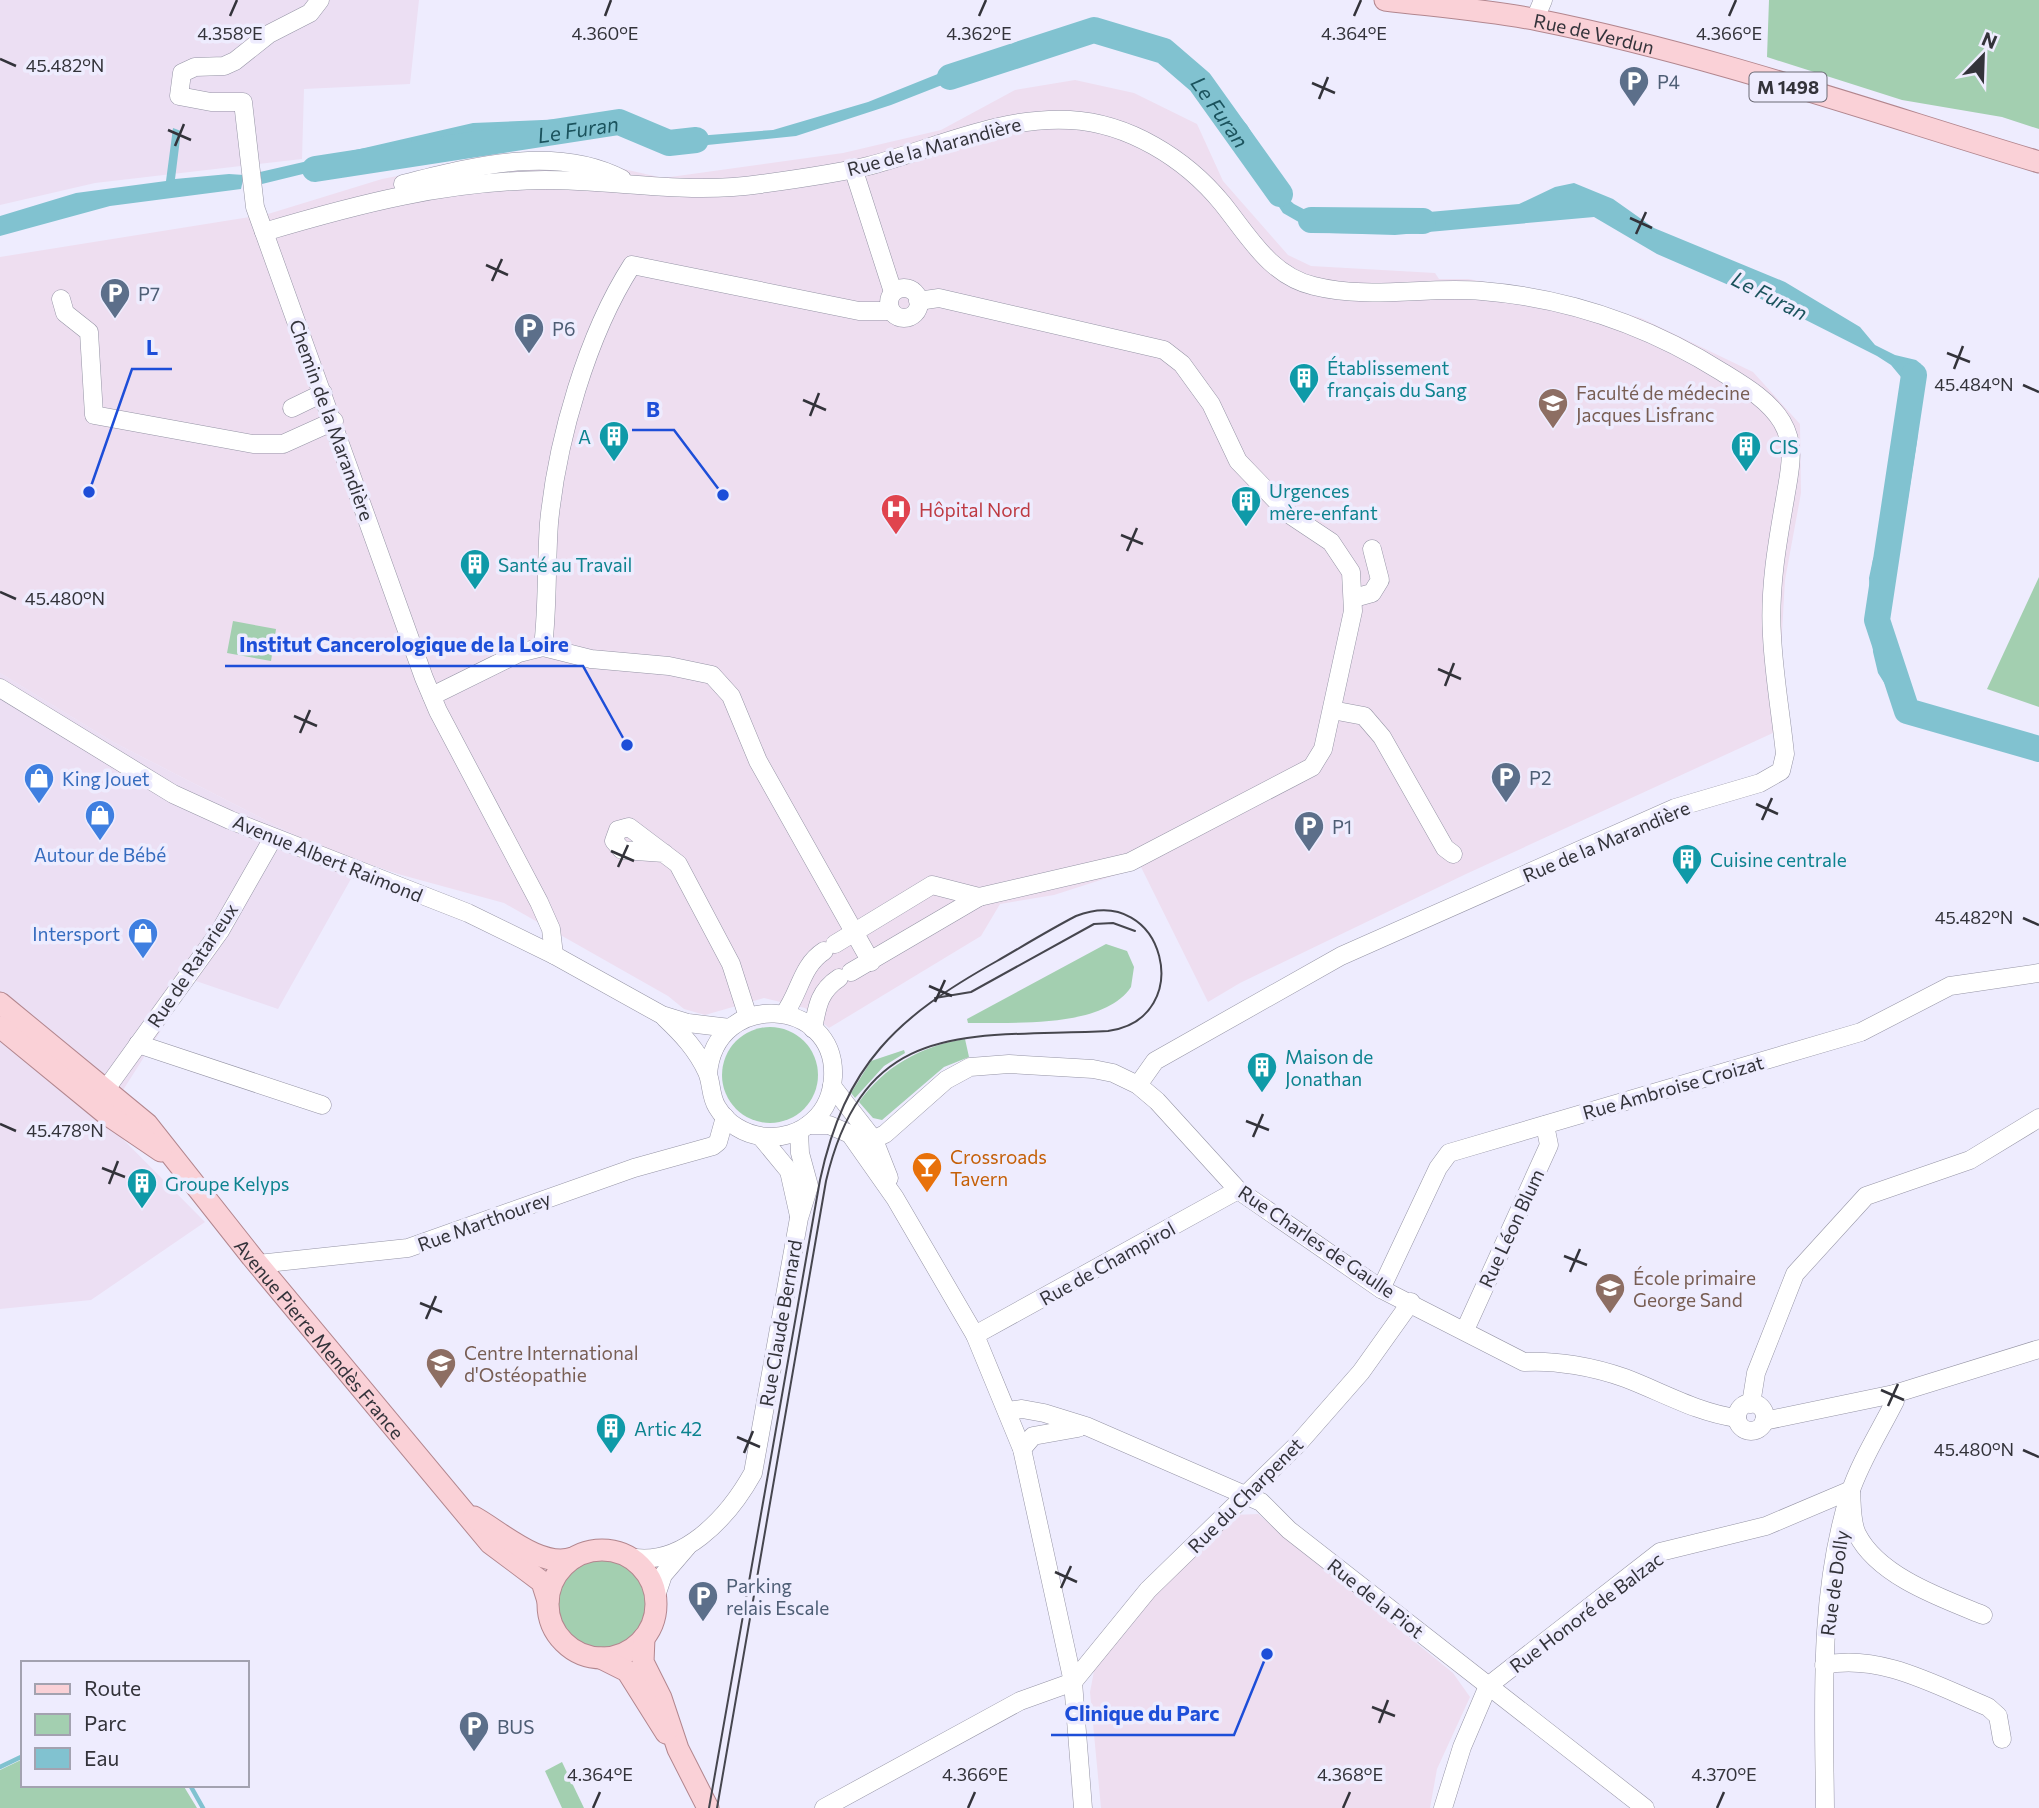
<svg xmlns="http://www.w3.org/2000/svg" width="2039" height="1808" viewBox="0 0 2039 1808" font-family="Commissioner,sans-serif">
	<style>
		.commercial { fill: #ecdff3 }
		.medical { fill: #eedef0 }
		.green { fill: #a3cfb0 }
		.water { fill: #81c2d0 }
		.lines { fill: none; stroke-linecap: round; stroke-linejoin: round }
		.stream { stroke: #81c2d0; stroke-width: 4.5 }
		.river { stroke: #81c2d0; stroke-width: 26 }
		.minor-casing { stroke: #9594a5; stroke-width: 19 }
		.major-casing { stroke: #b2868e; stroke-width: 23 }
		.minor { stroke: #fff; stroke-width: 18 }
		.major { stroke: #fad1d7; stroke-width: 21 }
		.tram { stroke: #46464e; stroke-width: 2 }
		.ticks { fill: none; stroke: #33333a; stroke-width: 2.5 }
		.labels { text-anchor: middle; dominant-baseline: central; stroke-width: 7; stroke-linejoin: round; paint-order: stroke }
		.shield { fill: #eeecfe; stroke: #6b6a75; stroke-width: 2 }
		.shield-label { font-size: 18px; font-weight: bold; fill: #33333a }
		.street-label { font-size: 19px; fill: #33333a; stroke: #eeecfe }
		.service-label { font-size: 19px; fill: #4e5e75; stroke: #eeecfe; text-anchor: start }
		.culture-label { font-size: 19px; fill: #0d838f; stroke: #eeecfe; text-anchor: start }
		.education-label { font-size: 19px; fill: #785e54; stroke: #eeecfe; text-anchor: start }
		.health-label { font-size: 19px; fill: #be3a42; stroke: #eeecfe; text-anchor: start }
		.shop-label { font-size: 19px; fill: #366cbe; stroke: #eeecfe; text-anchor: start }
		.food-label { font-size: 19px; fill: #c56008; stroke: #eeecfe; text-anchor: start }
		.water-label { font-size: 21px; font-style: italic; fill: #1b535d; stroke: #eeecfe }
		.ticks-label { font-size: 18px; text-anchor: middle; fill: #33333a; stroke: #eeecfe; stroke-width: 7; stroke-linejoin: round; paint-order: stroke }
		.leader { fill: none; stroke: #1d4ed8; stroke-width: 2.5 }
		.callout-dot { fill: #1d4ed8; stroke: #eeecfe; stroke-width: 2.5 }
		.callout-label { font-size: 21px; text-anchor: middle; font-weight: bold; fill: #1d4ed8; stroke: #eeecfe; stroke-width: 7; stroke-linejoin: round; paint-order: stroke }
	</style>
	<rect width="100%" height="100%" fill="#eeecfe"/>
	<g class="commercial">
		<polygon points="0,0 419,0 410,84 304,89 302,159 95,183 0,205"/>
		<polygon points="0,673 113,742 316,846 361,861 278,1009 193,980 104,1120 205,1222 91,1300 0,1309"/>
	</g>
	<g class="medical">
		<polygon points="1075,80 1134,93 1197,124 1223,181 1288,255 1311,266 1435,273 1439,279 1468,279 1550,293 1641,318 1753,372 1800,424 1801,493 1785,580 1781,650 1788,726 1466,874 1240,983 1208,1002 1141,867 1054,895 1000,904 981,936 829,1028 805,1008 764,998 705,1015 684,1009 668,996 504,903 398,874 316,846 113,742 0,673 0,257 268,214 382,179 464,163 584,160 663,178 843,153 941,130 1015,90"/>
		<polygon points="1258,1514 1453,1673 1470,1697 1437,1769 1430,1808 1101,1808 1090,1692 1095,1666 1158,1591 1233,1515"/>
	</g>
	<g class="green">
		<polygon points="1769,0 2039,0 2039,129 2002,117 1902,100 1767,57"/>
		<polygon points="2039,577 2039,707 1987,689"/>
		<polygon points="233,621 276,629 271,661 227,653"/>
		<path d="M1106,944L1127,951L1134,967L1131,987C1103,1029 1012,1022 968,1023L967,1019Z"/>
		<circle cx="770" cy="1075" r="48"/>
		<path d="M965,1039L969,1057L944,1067L882,1120L873,1118L859,1102C885,1066 921,1046 965,1039Z"/>
		<polygon points="904,1050 905,1053 884,1066 855,1098 851,1093 871,1061"/>
		<circle cx="602" cy="1603" r="45"/>
		<polygon points="23,1759 23,1785 183,1785 197,1808 0,1808 0,1770"/>
		<polygon points="562,1762 584,1808 562,1808 545,1771"/>
	</g>
	<g class="water">
		<polygon points="1096,23 1146,34 1170,48 1190,71 1214,88 1247,125 1266,157 1277,189 1294,204 1315,215 1379,223 1429,212 1519,204 1555,187 1574,183 1613,199 1654,228 1785,282 1860,327 1875,345 1895,355 1916,360 1921,364 1923,379 1917,441 1906,511 1882,564 1879,603 1884,623 1881,652 1897,683 1915,701 1952,725 1970,731 2016,734 2039,741 2039,755 1973,736 1946,733 1900,708 1878,673 1873,652 1869,578 1873,559 1885,536 1907,445 1908,410 1905,384 1901,377 1891,365 1877,356 1782,308 1657,254 1594,217 1395,235 1329,233 1304,225 1283,213 1264,184 1252,149 1204,91 1140,43 1105,35 1049,43 891,105 796,136 668,149 660,149 615,127 482,135 401,150 262,184 260,172 473,123 611,117 625,121 658,139 773,130 868,102 1015,43"/>
		<polygon points="173,128 181,131 175,179 229,174 244,175 241,189 110,206 0,236 0,216 76,193 166,181"/>
	</g>
	<g class="lines">
		<g class="stream">
			<polyline points="0,1767 23,1756"/>
			<polyline points="190,1785 203,1808"/>
		</g>
		<g class="river">
			<path id="s1" d="M950,77L1094,30L1164,51L1200,82L1280,194"/>
			<path id="s2" d="M315,169L619,122L669,143L696,140"/>
			<polyline points="1311,220 1423,221"/>
			<polyline points="1914,375 1877,620 1907,711 2039,749"/>
		</g>
		<g class="minor-casing">
			<g id="minor">
				<polyline points="320,0 310,13 269,34 235,61 224,66 195,67 182,73 179,96 211,102 243,102 255,207 424,678 438,711 539,902 551,929 554,955"/>
				<polyline points="1535,19 1543,0"/>
				<polyline points="853,168 893,292"/>
				<path d="M403,184C471,167 555,144 622,179"/>
				<path d="M264,232C358,204 446,181 545,180C617,180 688,195 761,184C797,179 834,174 868,166C934,149 1000,116 1070,120C1128,123 1185,158 1222,203C1248,235 1270,276 1314,286C1370,300 1426,286 1482,291C1568,298 1649,326 1722,372C1743,385 1769,400 1782,422C1797,447 1789,473 1785,499C1777,544 1769,590 1772,636C1774,676 1781,715 1785,754L1781,771L1760,783L1675,808L1341,956L1155,1061L1138,1085"/>
				<circle cx="904" cy="303" r="15"/>
				<polyline points="61,299 65,313 89,332 94,415 253,444 283,444 334,421"/>
				<polyline points="918,301 939,298 1164,350 1182,364 1211,404 1238,461 1289,514 1331,542 1351,572 1353,611 1323,749 1312,767 1130,862 979,897"/>
				<polyline points="292,408 323,393"/>
				<polyline points="1354,598 1372,593 1380,580 1372,549"/>
				<path d="M543,647C548,606 546,564 549,523C557,440 587,335 632,265L859,311H891"/>
				<polyline points="0,688 173,794 230,820 468,913 554,955 662,1015 688,1023 730,1028"/>
				<polyline points="432,696 519,653 543,647 591,659 669,666 712,675 731,696 758,761 871,962"/>
				<polyline points="1332,710 1364,716 1382,737 1445,848 1453,854"/>
				<polyline points="664,853 622,850 614,841 618,830 629,827 678,864 731,964 748,1017"/>
				<polyline points="835,944 932,885 979,897 851,972"/>
				<path d="M784,1014C800,993 801,966 824,951"/>
				<path d="M665,1018C682,1034 697,1050 707,1072C712,1083 710,1096 717,1107C737,1141 786,1147 814,1120C826,1109 832,1094 833,1077C837,997 715,989 708,1074"/>
				<path d="M813,1029C817,1007 819,991 839,978"/>
				<polyline points="138,1044 322,1105"/>
				<polyline points="832,1086 874,1140 889,1178"/>
				<polyline points="106,1089 220,931 273,838"/>
				<polyline points="808,1125 829,1125 850,1134 895,1198 975,1335 1022,1449 1073,1682 1083,1808"/>
				<polyline points="761,1137 789,1171 799,1216"/>
				<path d="M860,1146L885,1134L946,1080L970,1067L1009,1064L1093,1069L1113,1073L1138,1085L1157,1101L1238,1190L1381,1289L1524,1362C1556,1360 1594,1367 1625,1378C1662,1392 1698,1413 1737,1418"/>
				<polyline points="258,1264 408,1248 634,1168 713,1146 718,1142 725,1117"/>
				<polyline points="1381,1289 1438,1168 1449,1153 1861,1032 1950,986 2039,973"/>
				<polyline points="1465,1330 1549,1145 1545,1125"/>
				<polyline points="975,1335 1238,1190"/>
				<circle cx="1751" cy="1417" r="14"/>
				<polyline points="1751,1404 1756,1373 1795,1274 1866,1196 1970,1160 2039,1118"/>
				<polyline points="1007,1411 1022,1409 1044,1413 1086,1426 1261,1502 1289,1530 1645,1808"/>
				<polyline points="1764,1421 1894,1394 2039,1349"/>
				<polyline points="1022,1449 1033,1436 1078,1428"/>
				<path d="M625,1556C681,1571 729,1516 753,1473L799,1218L809,1186L800,1153L799,1131"/>
				<polyline points="656,1596 663,1575 687,1547"/>
				<path d="M1824,1665C1880,1653 1937,1686 1988,1707L1998,1716L2002,1739"/>
				<polyline points="824,1808 1020,1701 1073,1682 1148,1590 1297,1445 1361,1372 1411,1302"/>
				<path d="M1443,1808L1462,1747L1488,1686L1660,1552L1766,1526L1851,1490C1852,1504 1851,1522 1857,1534C1878,1576 1941,1598 1983,1615"/>
				<path d="M1825,1808C1824,1704 1818,1593 1850,1493C1860,1462 1880,1431 1895,1401L1894,1394"/>
			</g>
		</g>
		<g class="major-casing">
			<g id="major">
				<path id="s3" d="M1385,0C1435,6 1488,10 1538,20C1707,54 1873,112 2039,162"/>
				<path id="s4" d="M0,1003L147,1124L252,1257L490,1543L542,1582L548,1601"/>
				<polyline points="0,1027 105,1113 161,1151"/>
				<path d="M474,1517C501,1532 541,1569 573,1558"/>
				<circle cx="602" cy="1604" r="54"/>
				<polyline points="644,1638 643,1662 661,1698 678,1749 708,1808"/>
				<polyline points="601,1658 627,1671 666,1733"/>
			</g>
		</g>
		<use href="#minor" class="minor"/>
		<use href="#major" class="major"/>
		<g class="tram">
			<polyline points="935,998 971,992 1094,924 1113,923 1135,931"/>
			<path d="M709,1808L820,1180C845,1064 897,1017 997,961C1023,946 1049,930 1076,916C1165,881 1198,1019 1108,1031C970,1038 865,1015 826,1181L717,1808"/>
		</g>
	</g>
	<path class="ticks" d="M230,16L237,0M605,16L611,0M979,16L986,0M1354,16L1361,0M1729,16L1736,0M0,59L16,66M1312,83L1335,93M1319,99L1328,77M168,130L191,140M175,146L184,124M1630,218L1652,228M1636,234L1646,212M486,265L508,275M492,281L502,259M1947,353L1970,362M1954,369L1963,346M2023,385L2039,392M803,400L826,410M810,416L819,393M1121,535L1143,544M1127,551L1137,528M0,592L16,599M1438,669L1461,679M1445,686L1454,663M294,716L317,726M300,733L310,710M1756,804L1778,814M1762,820L1772,798M611,851L634,861M618,867L628,845M2023,918L2039,925M929,986L952,996M935,1002L945,980M1246,1121L1269,1130M0,1124L16,1131M1253,1137L1263,1114M102,1168L125,1177M109,1184L118,1161M1564,1256L1587,1265M1570,1272L1580,1249M420,1303L442,1312M426,1319L436,1296M1881,1390L1904,1400M1888,1406L1898,1384M737,1437L760,1447M2023,1450L2039,1457M744,1453L753,1431M1055,1572L1077,1582M1061,1588L1071,1566M1372,1707L1395,1716M1379,1723L1388,1700M593,1808L600,1792M968,1808L975,1792M1343,1808L1350,1792M1717,1808L1724,1792"/>
	<defs>
		<g id="parking-pin" transform="scale(1.575)"><path d="M0 17L-7.5 6A9.5 9.5 0 1 1 7.5 6Z" fill="#5c6f8a" stroke="#eeecfe"/><path d="M-3.5-5.5H1a3.5 3.5 0 0 1 0 7H-1V5.5H-3.5ZM-1-3.4V-.6H.8a1.4 1.4 0 0 0 0-2.8Z" fill="#fff"/></g>
		<g id="building-pin" transform="scale(1.575)"><path d="M0 17L-7.5 6A9.5 9.5 0 1 1 7.5 6Z" fill="#0f9aa8" stroke="#eeecfe"/><path d="M-4-6H4V6H1V3H-1V6H-4ZM-2.5-4.3h1.7v1.8h-1.7ZM.8-4.3h1.7v1.8H.8ZM-2.5-1h1.7V.8h-1.7ZM.8-1h1.7V.8H.8Z" fill="#fff"/></g>
		<g id="university-pin" transform="scale(1.575)"><path d="M0 17L-7.5 6A9.5 9.5 0 1 1 7.5 6Z" fill="#8d6e63" stroke="#eeecfe"/><path d="M0-5L7-2L0 1L-7-2ZM-4 1L0 2.5L4 1V4Q0 6-4 4Z" fill="#fff"/></g>
		<g id="hospital-pin" transform="scale(1.575)"><path d="M0 17L-7.5 6A9.5 9.5 0 1 1 7.5 6Z" fill="#e0444e" stroke="#eeecfe"/><path d="M-5-5h3v3.5h4V-5h3V5h-3V1.5h-4V5h-3Z" fill="#fff"/></g>
		<g id="shop-pin" transform="scale(1.575)"><path d="M0 17L-7.5 6A9.5 9.5 0 1 1 7.5 6Z" fill="#3f7fe0" stroke="#eeecfe"/><path d="M-5-2.5h2.3a2.7 3.5 0 0 1 5.4 0H5L5.5 6h-11ZM-1.5-2.5h3a1.5 2.3 0 0 0-3 0Z" fill="#fff"/></g>
		<g id="bar-pin" transform="scale(1.575)"><path d="M0 17L-7.5 6A9.5 9.5 0 1 1 7.5 6Z" fill="#e8710a" stroke="#eeecfe"/><path d="M-6-5H6L.8 .8V4.5H3.5V6h-7V4.5H-.8V.8Z" fill="#fff"/></g>
		<g id="school-pin" transform="scale(1.575)"><path d="M0 17L-7.5 6A9.5 9.5 0 1 1 7.5 6Z" fill="#8d6e63" stroke="#eeecfe"/><path d="M0-5L7-2L0 1L-7-2ZM-4 1L0 2.5L4 1V4Q0 6-4 4Z" fill="#fff"/></g>
	</defs>
	<g fill-rule="evenodd">
		<use href="#parking-pin" x="1634" y="81"/>
		<use href="#parking-pin" x="115" y="293"/>
		<use href="#parking-pin" x="529" y="328"/>
		<use href="#building-pin" x="1304" y="378"/>
		<use href="#university-pin" x="1553" y="403"/>
		<use href="#building-pin" x="614" y="436"/>
		<use href="#building-pin" x="1746" y="446"/>
		<use href="#building-pin" x="1246" y="501"/>
		<use href="#hospital-pin" x="896" y="509"/>
		<use href="#building-pin" x="475" y="564"/>
		<use href="#parking-pin" x="1506" y="777"/>
		<use href="#shop-pin" x="39" y="778"/>
		<use href="#shop-pin" x="100" y="815"/>
		<use href="#parking-pin" x="1309" y="826"/>
		<use href="#building-pin" x="1687" y="859"/>
		<use href="#shop-pin" x="143" y="933"/>
		<use href="#building-pin" x="1262" y="1067"/>
		<use href="#bar-pin" x="927" y="1167"/>
		<use href="#building-pin" x="142" y="1183"/>
		<use href="#school-pin" x="1610" y="1288"/>
		<use href="#university-pin" x="441" y="1363"/>
		<use href="#building-pin" x="611" y="1428"/>
		<use href="#parking-pin" x="703" y="1596"/>
		<use href="#parking-pin" x="474" y="1726"/>
	</g>
	<g class="labels">
		<rect class="shield" x="1749.5" y="72.5" width="77" height="29" rx="5"/>
		<g class="shield-label">
			<text x="1788" y="87">M 1498</text>
		</g>
		<g class="street-label">
			<text stroke="none"><textPath href="#s3" startOffset="212">Rue de Verdun</textPath></text>
			<text transform="translate(934 146) rotate(-15)">Rue de la Marandière</text>
			<text transform="translate(332 420) rotate(70)">Chemin de la Marandière</text>
			<text transform="translate(1606 841) rotate(-23)">Rue de la Marandière</text>
			<text transform="translate(328 858) rotate(22)">Avenue Albert Raimond</text>
			<text transform="translate(192 965) rotate(-56)">Rue de Ratarieux</text>
			<text transform="translate(1673 1087) rotate(-16)">Rue Ambroise Croizat</text>
			<text transform="translate(484 1221) rotate(-20)">Rue Marthourey</text>
			<text transform="translate(1511 1228) rotate(-65)">Rue Léon Blum</text>
			<text transform="translate(1317 1241) rotate(34)">Rue Charles de Gaulle</text>
			<text transform="translate(1107 1263) rotate(-29)">Rue de Champirol</text>
			<text transform="translate(780 1323) rotate(-80)">Rue Claude Bernard</text>
			<text stroke="none"><textPath href="#s4" startOffset="466">Avenue Pierre Mendès France</textPath></text>
			<text transform="translate(1245 1495) rotate(-45)">Rue du Charpenet</text>
			<text transform="translate(1834 1583) rotate(-82)">Rue de Dolly</text>
			<text transform="translate(1376 1598) rotate(38)">Rue de la Piot</text>
			<text transform="translate(1586 1612) rotate(-37)">Rue Honoré de Balzac</text>
		</g>
		<g class="service-label">
			<text x="1657" y="81">P4</text>
			<text x="138" y="293">P7</text>
			<text x="552" y="328">P6</text>
			<text x="1529" y="777">P2</text>
			<text x="1332" y="826">P1</text>
			<text x="726" y="1585">Parking<tspan x="726" dy="22">relais Escale</tspan></text>
			<text x="497" y="1726">BUS</text>
		</g>
		<g class="culture-label">
			<text x="1327" y="367">Établissement<tspan x="1327" dy="22">français du Sang</tspan></text>
			<text x="591" y="436" text-anchor="end">A</text>
			<text x="1769" y="446">CIS</text>
			<text x="1269" y="490">Urgences<tspan x="1269" dy="22">mère-enfant</tspan></text>
			<text x="498" y="564">Santé au Travail</text>
			<text x="1710" y="859">Cuisine centrale</text>
			<text x="1285" y="1056">Maison de<tspan x="1285" dy="22">Jonathan</tspan></text>
			<text x="165" y="1183">Groupe Kelyps</text>
			<text x="634" y="1428">Artic 42</text>
		</g>
		<g class="education-label">
			<text x="1576" y="392">Faculté de médecine<tspan x="1576" dy="22">Jacques Lisfranc</tspan></text>
			<text x="1633" y="1277">École primaire<tspan x="1633" dy="22">George Sand</tspan></text>
			<text x="464" y="1352">Centre International<tspan x="464" dy="22">d'Ostéopathie</tspan></text>
		</g>
		<g class="health-label">
			<text x="919" y="509">Hôpital Nord</text>
		</g>
		<g class="shop-label">
			<text x="62" y="778">King Jouet</text>
			<text x="100" y="854" text-anchor="middle">Autour de Bébé</text>
			<text x="120" y="933" text-anchor="end">Intersport</text>
		</g>
		<g class="food-label">
			<text x="950" y="1156">Crossroads<tspan x="950" dy="22">Tavern</tspan></text>
		</g>
		<g class="water-label">
			<text stroke="none"><textPath href="#s1" startOffset="308">Le Furan</textPath></text>
			<text stroke="none"><textPath href="#s2" startOffset="266">Le Furan</textPath></text>
			<text transform="translate(1770 295) rotate(27)">Le Furan</text>
		</g>
	</g>
	<g class="ticks-label">
		<text x="230" y="40">4.358°E</text>
		<text x="605" y="40">4.360°E</text>
		<text x="979" y="40">4.362°E</text>
		<text x="1354" y="40">4.364°E</text>
		<text x="1729" y="40">4.366°E</text>
		<text x="65" y="72">45.482°N</text>
		<text x="1974" y="391">45.484°N</text>
		<text x="65" y="605">45.480°N</text>
		<text x="1974" y="924">45.482°N</text>
		<text x="65" y="1137">45.478°N</text>
		<text x="1974" y="1456">45.480°N</text>
		<text x="600" y="1781">4.364°E</text>
		<text x="975" y="1781">4.366°E</text>
		<text x="1350" y="1781">4.368°E</text>
		<text x="1724" y="1781">4.370°E</text>
	</g>
	<path class="leader" d="M89 492L132 369H172M723 495L674 430H632M627 745L583 666H225M1267 1654L1234 1735H1051"/>
	<g class="callout-dot">
		<circle cx="89" cy="492" r="7"/>
		<circle cx="723" cy="495" r="7"/>
		<circle cx="627" cy="745" r="7"/>
		<circle cx="1267" cy="1654" r="7"/>
	</g>
	<g class="callout-label">
		<text x="152" y="355">L</text>
		<text x="653" y="417">B</text>
		<text x="404" y="652">Institut Cancerologique de la Loire</text>
		<text x="1142" y="1721">Clinique du Parc</text>
	</g>
	<rect x="21" y="1661" width="228" height="126" fill="#eeecfe" stroke="#a3a2b0" stroke-width="2"/>
	<rect x="35" y="1684" width="35" height="10" fill="#fad1d7" stroke="#a3a2b0" stroke-width="2"/>
	<text x="84" y="1696" font-size="21" fill="#33333a">Route</text>
	<rect x="35" y="1714" width="35" height="21" fill="#a3cfb0" stroke="#a3a2b0" stroke-width="2"/>
	<text x="84" y="1731" font-size="21" fill="#33333a">Parc</text>
	<rect x="35" y="1748" width="35" height="21" fill="#81c2d0" stroke="#a3a2b0" stroke-width="2"/>
	<text x="84" y="1766" font-size="21" fill="#33333a">Eau</text>
	<g transform="translate(1983 56) rotate(23)" stroke="#eeecfe" stroke-width="5" paint-order="stroke">
	<path d="M0-5L12 26L0 18L-12 26Z" fill="#33333a"/>
	<text y="-10" font-size="19" font-weight="bold" text-anchor="middle" fill="#33333a">N</text>
	</g>
</svg>
